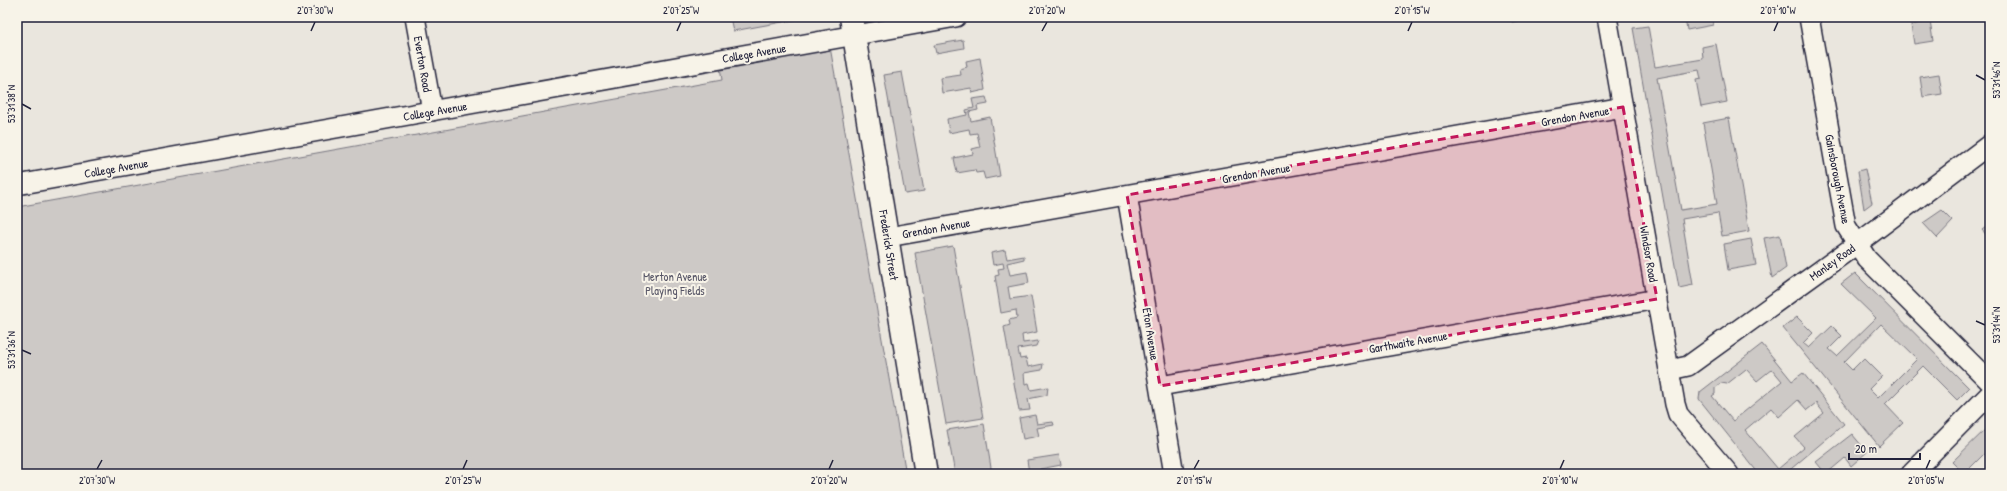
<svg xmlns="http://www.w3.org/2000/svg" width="2007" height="491" viewBox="0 0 2007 491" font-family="'Patrick Hand',sans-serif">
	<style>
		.green { fill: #cdc9c6; stroke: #787680; fill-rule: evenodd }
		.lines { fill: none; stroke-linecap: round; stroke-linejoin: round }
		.minor-casing { stroke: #22223b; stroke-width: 22 }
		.secondary-casing { stroke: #22223b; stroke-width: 25 }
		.minor { stroke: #f7f3e8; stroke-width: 19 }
		.secondary { stroke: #f7f3e8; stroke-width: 22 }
		.marked { fill: #c2185b; fill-opacity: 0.2; stroke: #c2185b; stroke-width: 3; stroke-dasharray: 8 5; stroke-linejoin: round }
		.ticks { fill: none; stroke: #22223b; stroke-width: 1.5 }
		.labels { text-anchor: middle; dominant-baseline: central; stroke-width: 4; stroke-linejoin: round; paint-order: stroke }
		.street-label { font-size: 12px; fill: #22223b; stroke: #f7f3e8 }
		.park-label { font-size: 12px; fill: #555465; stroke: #f7f3e8 }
		.neatline { fill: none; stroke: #22223b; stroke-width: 1.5 }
		.ticks-label { font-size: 10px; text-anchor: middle; fill: #22223b }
	</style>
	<rect width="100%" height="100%" fill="#eae6de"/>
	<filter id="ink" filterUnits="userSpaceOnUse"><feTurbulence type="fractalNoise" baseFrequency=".025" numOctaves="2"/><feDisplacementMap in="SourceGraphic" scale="8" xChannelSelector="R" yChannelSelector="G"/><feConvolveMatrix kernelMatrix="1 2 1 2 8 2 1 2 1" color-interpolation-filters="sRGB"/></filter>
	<g filter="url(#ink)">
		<g class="green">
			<polygon points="730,17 810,17 733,31"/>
			<polygon points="1511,17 1537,17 1512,22"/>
			<polygon points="1685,17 1712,17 1713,25 1687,30"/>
			<polygon points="1930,21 1933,41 1914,44 1911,25"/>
			<polygon points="1648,26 1655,67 1703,59 1702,47 1716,44 1727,102 1701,107 1696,80 1701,79 1699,70 1657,78 1681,210 1717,204 1703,123 1729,118 1749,231 1722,236 1718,213 1682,219 1693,285 1679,288 1633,28"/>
			<polygon points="963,40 964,48 936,53 934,45"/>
			<polygon points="830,47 906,474 17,474 17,207 722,80 720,67"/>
			<polygon points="980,58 985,90 972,93 971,88 942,93 940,78 961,75 960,69 967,67 966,61"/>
			<polygon points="902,72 924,191 905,194 884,75"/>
			<polygon points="1939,74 1942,94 1923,97 1920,77"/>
			<polygon points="986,97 988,104 977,106 978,110 969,112 971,121 990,117 1000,176 985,179 983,172 976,173 975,170 957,173 954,158 973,154 972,149 980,147 977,133 970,134 969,129 949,133 947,119 967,115 966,110 974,108 972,99"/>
			<polygon points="1865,169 1872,203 1864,209 1858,171"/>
			<polygon points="1942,210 1953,221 1937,238 1923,223"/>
			<polygon points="1990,224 1990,239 1982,230"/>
			<polygon points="1780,235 1786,268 1772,278 1764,238"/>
			<polygon points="1751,239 1756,265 1728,270 1724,244"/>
			<polygon points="953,246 983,418 946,424 915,253"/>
			<polygon points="1005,250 1007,259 1024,256 1024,259 1007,263 1010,275 1027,272 1029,283 1008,287 1010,299 1031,296 1037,332 1022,335 1023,343 1038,341 1036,346 1018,349 1020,359 1026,358 1028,367 1043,364 1042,370 1024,373 1025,384 1029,383 1031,390 1048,387 1047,395 1028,399 1030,410 1019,411 1004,327 1010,325 1009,320 1017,318 1016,310 1001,313 995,276 999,275 998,269 1004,268 1003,263 993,265 991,253"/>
			<path d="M1855,273L1969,388L1957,400L1923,366L1885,404L1903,423L1879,446L1783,328L1797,317L1813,333L1803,343L1809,348L1832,326L1842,336L1829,349L1837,356L1876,318L1841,284ZM1881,324L1917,359L1878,398L1869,389L1882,376L1864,358L1852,370L1844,362Z"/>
			<path d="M1762,344L1792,381L1803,373L1844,424L1785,474H1759L1699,399L1700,392ZM1746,369L1757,381L1772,369L1782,381L1733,421L1712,396L1715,394V388L1721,383L1727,384ZM1798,400L1807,410L1816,403L1824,413L1795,437L1804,447L1778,469L1745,430L1771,408L1779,417Z"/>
			<polygon points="1035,415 1037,424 1053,422 1054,425 1037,428 1039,436 1023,439 1019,418"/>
			<polygon points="984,424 992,474 955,474 947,430"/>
			<polygon points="1990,425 1990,448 1964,474 1952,462"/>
			<polygon points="1852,434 1867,452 1851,466 1845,458 1826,474 1816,462"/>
			<polygon points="1059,455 1061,465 1040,469 1041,474 1037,474 1037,471 1029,473 1027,460"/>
		</g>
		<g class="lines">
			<g class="minor-casing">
				<g id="minor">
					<polyline points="415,17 432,111"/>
					<polyline points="1607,17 1675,404 1678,414 1729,474"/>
					<polyline points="1809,17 1846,226 1867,259 1990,382"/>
					<polyline points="17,185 956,17"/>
					<polyline points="1127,195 1174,474"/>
					<polyline points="888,237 1623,107"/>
					<polyline points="1670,370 1688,366 1857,244 1990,144"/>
					<polyline points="1160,386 1657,299"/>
					<polyline points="1911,474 1990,394"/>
				</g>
			</g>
			<g class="secondary-casing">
				<polyline id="secondary" points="851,17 926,474"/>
			</g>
			<use href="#minor" class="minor"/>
			<use href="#secondary" class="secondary"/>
		</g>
	</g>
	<path class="marked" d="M1623,107L1657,299L1160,386L1127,195Z"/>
	<path class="ticks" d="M311,31L315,22M677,31L681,22M1042,31L1047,22M1408,31L1412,22M1774,31L1778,22M1976,75L1985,80M22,104L31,109M1976,321L1985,325M22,350L31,354M97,469L102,460M463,469L467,460M829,469L833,460M1194,469L1199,460M1560,469L1564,460M1926,469L1930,460"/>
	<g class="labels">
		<g class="street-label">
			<text transform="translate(754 53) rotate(-10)">College Avenue</text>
			<text transform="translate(423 64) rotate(80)">Everton Road</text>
			<text transform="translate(435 111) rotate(-10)">College Avenue</text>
			<text transform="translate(1575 116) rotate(-10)">Grendon Avenue</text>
			<text transform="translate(116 168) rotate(-10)">College Avenue</text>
			<text transform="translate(1256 173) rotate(-10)">Grendon Avenue</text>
			<text transform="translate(1838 179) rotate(79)">Gainsborough Avenue</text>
			<text transform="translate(936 228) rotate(-10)">Grendon Avenue</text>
			<text transform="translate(889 245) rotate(81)">Frederick Street</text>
			<text transform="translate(1649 254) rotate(80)">Windsor Road</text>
			<text transform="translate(1832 262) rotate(-36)">Manley Road</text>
			<text transform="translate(1151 334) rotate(81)">Eton Avenue</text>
			<text transform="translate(1408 342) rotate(-10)">Garthwaite Avenue</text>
		</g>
		<g class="park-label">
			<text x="675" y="276">Merton Avenue<tspan x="675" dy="14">Playing Fields</tspan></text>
		</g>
	</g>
	<rect width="2007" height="491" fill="none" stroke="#f7f3e8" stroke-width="44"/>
	<path d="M1849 453v6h71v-6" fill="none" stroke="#22223b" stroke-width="2"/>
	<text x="1855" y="453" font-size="12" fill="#22223b" stroke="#f7f3e8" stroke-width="3" paint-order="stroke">20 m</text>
	<rect x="22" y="22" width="1963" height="447" class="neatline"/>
	<g class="ticks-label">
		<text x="315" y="14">2°07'30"W</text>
		<text x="681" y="14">2°07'25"W</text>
		<text x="1047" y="14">2°07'20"W</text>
		<text x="1412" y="14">2°07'15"W</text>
		<text x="1778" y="14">2°07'10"W</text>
		<text transform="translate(1996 80) rotate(-90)" y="4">53°31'46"N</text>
		<text transform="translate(11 104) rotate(-90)" y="4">53°31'38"N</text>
		<text transform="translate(1996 325) rotate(-90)" y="4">53°31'44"N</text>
		<text transform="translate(11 350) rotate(-90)" y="4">53°31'36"N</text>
		<text x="97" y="484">2°07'30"W</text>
		<text x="463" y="484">2°07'25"W</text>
		<text x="829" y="484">2°07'20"W</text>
		<text x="1194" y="484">2°07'15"W</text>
		<text x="1560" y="484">2°07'10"W</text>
		<text x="1926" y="484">2°07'05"W</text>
	</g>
</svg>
